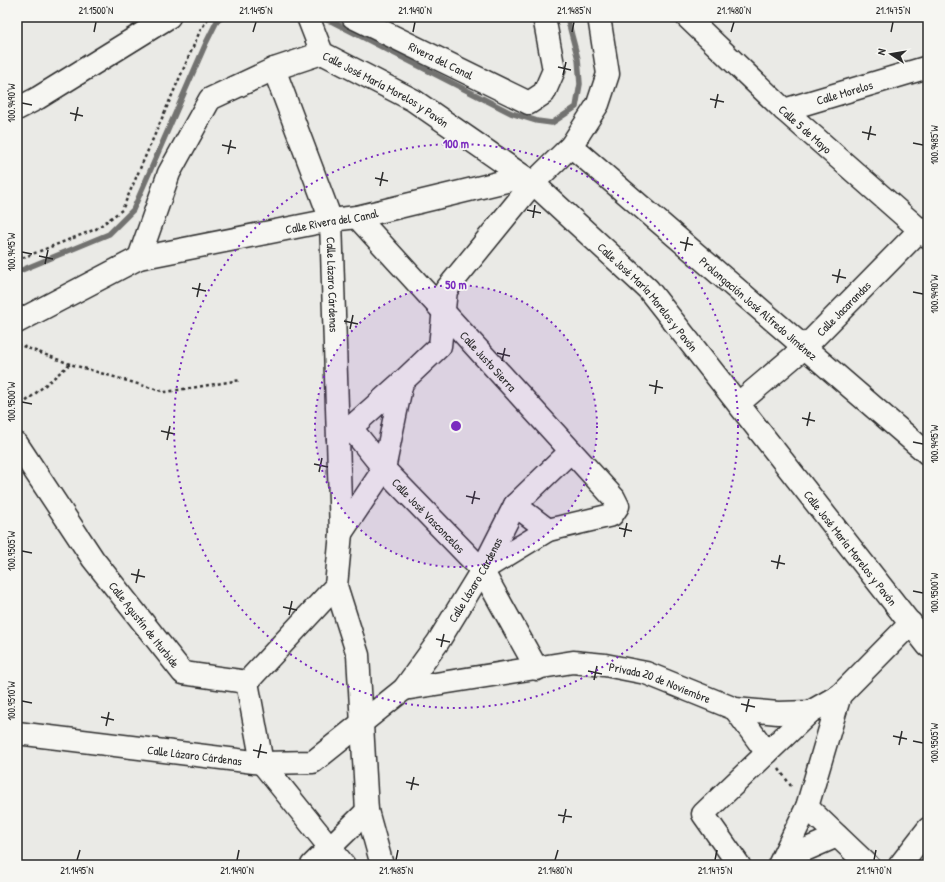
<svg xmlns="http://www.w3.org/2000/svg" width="945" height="882" viewBox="0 0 945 882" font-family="'Patrick Hand',sans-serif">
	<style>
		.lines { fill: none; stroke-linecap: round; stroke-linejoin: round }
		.stream { stroke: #727270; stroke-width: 5.5 }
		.minor-casing { stroke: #2b2b2b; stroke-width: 25 }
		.path { stroke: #2b2b2b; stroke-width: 2.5; stroke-dasharray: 3 3; stroke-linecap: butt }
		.minor { stroke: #f6f6f2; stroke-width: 22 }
		.ticks { fill: none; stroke: #2b2b2b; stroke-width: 1.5 }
		.ring { fill: none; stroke: #7b2cbf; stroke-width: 2; stroke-dasharray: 2 4 }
		.labels { text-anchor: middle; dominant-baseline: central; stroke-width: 3.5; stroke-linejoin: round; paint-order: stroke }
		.street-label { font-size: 12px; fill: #2b2b2b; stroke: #f6f6f2 }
		.centre { fill: #7b2cbf; stroke: #f6f6f2; stroke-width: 2 }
		.ring-label { font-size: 12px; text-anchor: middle; font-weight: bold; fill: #7b2cbf; stroke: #f6f6f2; stroke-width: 3.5; stroke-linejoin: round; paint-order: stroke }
		.neatline { fill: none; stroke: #2b2b2b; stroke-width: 1.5 }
		.ticks-label { font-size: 10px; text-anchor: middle; fill: #2b2b2b }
	</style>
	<rect width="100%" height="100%" fill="#eaeae6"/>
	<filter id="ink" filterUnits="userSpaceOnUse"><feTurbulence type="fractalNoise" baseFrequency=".025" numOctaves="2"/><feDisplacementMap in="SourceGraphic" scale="8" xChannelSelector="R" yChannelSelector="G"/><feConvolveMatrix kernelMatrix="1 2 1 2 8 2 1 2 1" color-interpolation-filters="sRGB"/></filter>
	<g filter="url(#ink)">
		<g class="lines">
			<g class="stream">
				<polyline points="317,17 333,22 511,113 537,121 552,123 576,107 580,84 578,59 567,17"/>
				<polyline points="17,272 109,234 133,210 206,43 217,21 223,17"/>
			</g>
			<g class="minor-casing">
				<g id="minor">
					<path id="s1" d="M308,17L322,53L413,100L533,183L648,289L928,646"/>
					<path id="s2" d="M353,17L529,103L544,93L554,70L544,17"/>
					<path id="s3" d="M687,17L784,110L928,237"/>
					<path id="s4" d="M274,69L331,220L341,533L336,586L358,655L367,811L382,865"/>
					<polyline points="17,109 38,98 169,17"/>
					<path id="s5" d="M784,110L928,67"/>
					<path id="s6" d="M571,146L928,454"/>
					<path id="s7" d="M357,217L614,498L618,506L612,515L548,530L482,570"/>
					<polyline points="139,258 169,173 210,99 274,69 322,53"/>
					<path id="s8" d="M17,322L139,258L331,220L357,217L523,177"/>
					<path id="s9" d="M739,403L805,347L920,230L928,228"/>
					<path id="s10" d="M351,428L384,469L482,570L537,669"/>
					<polyline points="338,439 402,382 440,346 446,290 533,183 571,146 598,104 608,74 599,17"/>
					<path id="s11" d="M17,444L93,559L183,673L247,682"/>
					<polyline points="515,505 548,530"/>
					<polyline points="341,533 384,469 402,382"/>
					<polyline points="247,682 262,763 344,865"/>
					<polyline points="247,682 336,586"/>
					<path id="s12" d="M404,689L573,662L605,665L646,673L735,709L778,713L810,712L840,695"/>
					<polyline points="735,709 767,753"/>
					<path id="s13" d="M17,733L262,763L313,762L404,689L438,642L482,570L515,505L571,451"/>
					<polyline points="807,807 868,865"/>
					<polyline points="782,860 837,836"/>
					<polyline points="312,865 367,811"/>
					<polyline points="739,865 703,814 810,712"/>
					<polyline points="779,865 807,807 840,695 911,623"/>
					<polyline points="900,865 928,829"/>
				</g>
			</g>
			<g class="path">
				<polyline points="17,260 96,229 122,210 200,31 209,17"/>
				<polyline points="17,344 70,364"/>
				<polyline points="17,409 70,364 165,392 241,380"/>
				<polyline points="779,769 791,786"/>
			</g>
			<use href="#minor" class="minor"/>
		</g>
	</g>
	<path class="ticks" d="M94,32L96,22M253,32L256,22M413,32L415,22M572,32L574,22M731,32L734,22M891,32L893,22M558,67L571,70M563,75L566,62M710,99L724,102M22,103L32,105M715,108L718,94M70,113L83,116M75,121L78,107M862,132L876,135M868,140L871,126M913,143L923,145M222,145L236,148M228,154L231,140M375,178L388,181M380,186L383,172M527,210L541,213M533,218L535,205M680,242L693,245M685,251L688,237M22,252L32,254M39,256L53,259M45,264L48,250M832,275L846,278M837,283L840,269M192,288L206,291M913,292L923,294M197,297L200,283M344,321L358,324M350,329L353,315M497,353L510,356M502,361L505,348M649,385L663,388M655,394L657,380M22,402L32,404M802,418L815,421M807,426L810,412M161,431L175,434M167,440L170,426M913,442L923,444M314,464L328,467M319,472L322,458M466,496L480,499M472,504L475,491M619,528L632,531M624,537L627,523M22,551L32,553M771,561L785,564M777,569L780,555M131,574L145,577M136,583L139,569M913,591L923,593M283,607L297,610M289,615L292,601M436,639L450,642M441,647L444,634M588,671L602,674M594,680L597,666M22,701L32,703M741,704L755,707M746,712L749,699M101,717L114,720M106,726L109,712M893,736L907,739M913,741L923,743M899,745L902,731M253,750L267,753M258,758L261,744M406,782L419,785M411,790L414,777M558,815L572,817M563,823L566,809M77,860L80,850M237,860L239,850M396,860L398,850M555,860L558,850M715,860L717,850M874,860L876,850"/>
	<circle cx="456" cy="426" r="141" fill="#7b2cbf" fill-opacity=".12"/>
	<g class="ring">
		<circle cx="456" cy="426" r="141"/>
		<circle cx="456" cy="426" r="282"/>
	</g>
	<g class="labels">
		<g class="street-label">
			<text stroke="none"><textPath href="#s2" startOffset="98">Rivera del Canal</textPath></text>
			<text stroke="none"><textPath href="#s1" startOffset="112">Calle José María Morelos y Pavón</textPath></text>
			<text stroke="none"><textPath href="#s5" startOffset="63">Calle Morelos</textPath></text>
			<text stroke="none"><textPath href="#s3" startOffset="163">Calle 5 de Mayo</textPath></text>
			<text stroke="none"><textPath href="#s8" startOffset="334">Calle Rivera del Canal</textPath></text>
			<text stroke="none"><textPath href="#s4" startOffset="226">Calle Lázaro Cárdenas</textPath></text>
			<text stroke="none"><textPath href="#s1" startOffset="449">Calle José María Morelos y Pavón</textPath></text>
			<text stroke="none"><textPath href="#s6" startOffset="248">Prolongación José Alfredo Jiménez</textPath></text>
			<text stroke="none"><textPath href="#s9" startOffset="141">Calle Jacarandas</textPath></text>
			<text stroke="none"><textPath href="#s7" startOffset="195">Calle Justo Sierra</textPath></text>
			<text stroke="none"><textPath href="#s10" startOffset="117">Calle José Vasconcelos</textPath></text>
			<text stroke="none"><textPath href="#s1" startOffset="772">Calle José María Morelos y Pavón</textPath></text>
			<text stroke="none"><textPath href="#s13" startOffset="545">Calle Lázaro Cárdenas</textPath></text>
			<text stroke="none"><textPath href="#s11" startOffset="221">Calle Agustín de Iturbide</textPath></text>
			<text stroke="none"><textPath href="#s12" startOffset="261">Privada 20 de Noviembre</textPath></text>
			<text stroke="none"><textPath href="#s13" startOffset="179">Calle Lázaro Cárdenas</textPath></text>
		</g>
	</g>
	<circle cx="456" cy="426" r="6" class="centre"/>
	<g class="ring-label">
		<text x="456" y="148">100 m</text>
		<text x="456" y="289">50 m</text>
	</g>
	<rect width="945" height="882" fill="none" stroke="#f6f6f2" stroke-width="44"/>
	<g transform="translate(891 54) rotate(282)" stroke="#f6f6f2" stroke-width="3" paint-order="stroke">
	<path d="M0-3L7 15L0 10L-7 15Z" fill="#2b2b2b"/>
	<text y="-6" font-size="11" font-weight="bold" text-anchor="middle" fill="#2b2b2b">N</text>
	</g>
	<rect x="22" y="22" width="901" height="838" class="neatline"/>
	<g class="ticks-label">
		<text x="96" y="14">21.1500°N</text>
		<text x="256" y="14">21.1495°N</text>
		<text x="415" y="14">21.1490°N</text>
		<text x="574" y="14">21.1485°N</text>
		<text x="734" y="14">21.1480°N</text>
		<text x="893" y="14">21.1475°N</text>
		<text transform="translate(11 103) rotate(-90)" y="4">100.9490°W</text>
		<text transform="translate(934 145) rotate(-90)" y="4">100.9485°W</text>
		<text transform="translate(11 252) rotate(-90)" y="4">100.9495°W</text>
		<text transform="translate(934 294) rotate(-90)" y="4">100.9490°W</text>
		<text transform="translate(11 402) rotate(-90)" y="4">100.9500°W</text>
		<text transform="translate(934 444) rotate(-90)" y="4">100.9495°W</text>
		<text transform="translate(11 551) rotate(-90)" y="4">100.9505°W</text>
		<text transform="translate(934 593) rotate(-90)" y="4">100.9500°W</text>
		<text transform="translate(11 701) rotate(-90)" y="4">100.9510°W</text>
		<text transform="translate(934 743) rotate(-90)" y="4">100.9505°W</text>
		<text x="77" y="874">21.1495°N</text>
		<text x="237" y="874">21.1490°N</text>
		<text x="396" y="874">21.1485°N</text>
		<text x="555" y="874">21.1480°N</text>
		<text x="715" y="874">21.1475°N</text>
		<text x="874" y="874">21.1470°N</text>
	</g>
</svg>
